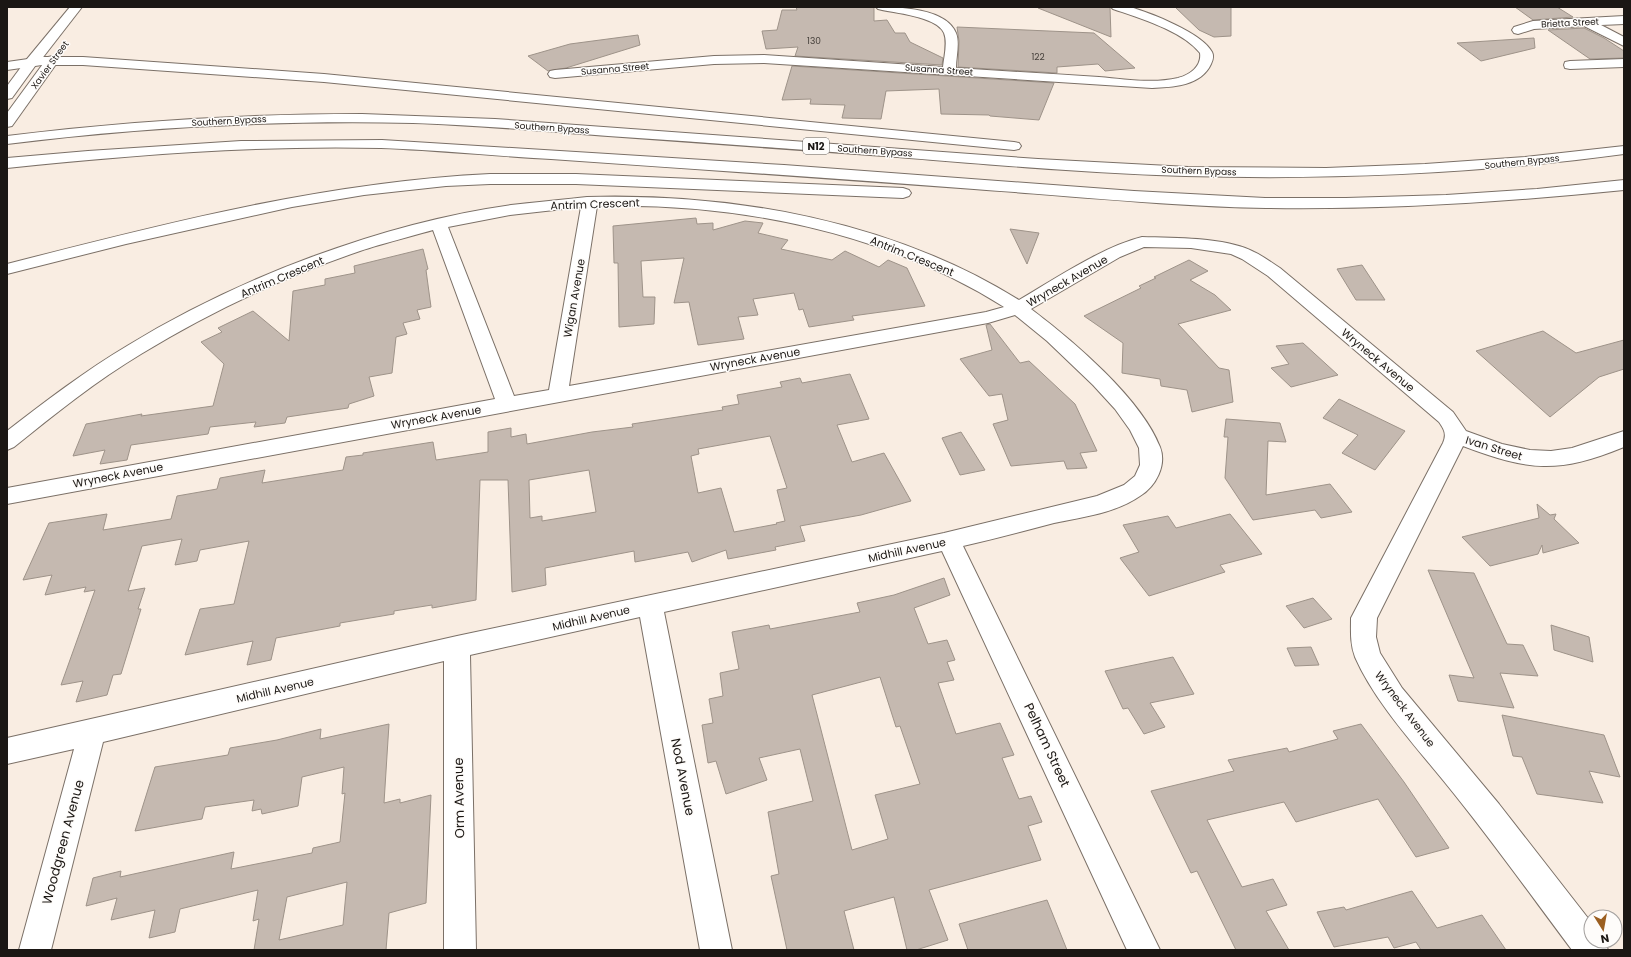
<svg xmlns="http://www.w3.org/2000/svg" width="1631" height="957" viewBox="0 0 1631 957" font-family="Poppins,sans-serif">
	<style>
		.building { fill: #c5b9b0; stroke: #9e9389; fill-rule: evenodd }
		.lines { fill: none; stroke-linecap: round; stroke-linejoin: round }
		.minor-casing { stroke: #7b7067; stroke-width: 2 }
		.major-casing { stroke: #7b7067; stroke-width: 2 }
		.highway-casing { stroke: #7b7067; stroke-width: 2 }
		.minor { fill: #fff; fill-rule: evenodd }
		.major { fill: #fff; fill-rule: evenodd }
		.highway { fill: #fff; fill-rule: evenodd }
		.labels { text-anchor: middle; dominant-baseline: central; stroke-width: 3; stroke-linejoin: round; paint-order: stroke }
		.far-street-label { font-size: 9px; fill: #1b1714; stroke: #fefcfa }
		.number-label { font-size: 9px; fill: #46403b }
		.shield { fill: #fefcfa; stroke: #5f5c59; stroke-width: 1 }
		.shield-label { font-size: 10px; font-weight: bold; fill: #1b1714 }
		.street-label { font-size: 11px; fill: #1b1714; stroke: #fefcfa }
		.near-street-label { font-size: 13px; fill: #1b1714; stroke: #fefcfa }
	</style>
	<rect width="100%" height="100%" fill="#f9ede2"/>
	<g class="building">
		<polygon points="796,7 874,7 874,21 887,20 895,33 905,33 910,42 943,58 942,65 795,56 798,47 766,49 762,31 777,30 782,10 797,10"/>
		<polygon points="1039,7 1110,7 1111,37 1038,8"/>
		<polygon points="1175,7 1231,7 1231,36 1214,37 1199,30"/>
		<polygon points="1515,7 1557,7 1573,17 1533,20"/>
		<polygon points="957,27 1094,33 1135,68 1105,71 1098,64 1057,67 1057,73 958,67 959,41"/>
		<polygon points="1584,28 1604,38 1624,51 1624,58 1590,59 1548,30"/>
		<polygon points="638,35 640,45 566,68 548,71 528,56 570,44"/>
		<polygon points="1534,38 1535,48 1481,61 1457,43"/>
		<polygon points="792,66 1054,83 1039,120 990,116 989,115 941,114 939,89 886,91 881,119 842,118 845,105 810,104 811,99 782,100"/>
		<polygon points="696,218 697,224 713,223 713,230 745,221 763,223 758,233 788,240 781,249 832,260 845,251 879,267 888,260 907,268 925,306 852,316 854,320 809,327 803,309 799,310 794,293 753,299 758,315 738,317 744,339 698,345 689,302 674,303 684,258 641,261 643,297 655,297 654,324 619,327 618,263 614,263 613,226"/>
		<polygon points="1010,229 1039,233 1027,264"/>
		<polygon points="423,249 428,269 426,270 431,307 417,310 420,319 403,323 407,334 396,337 392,373 369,377 374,396 349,404 348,408 287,417 285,423 254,427 256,422 210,427 208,434 131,445 127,460 100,464 105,450 73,456 86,424 142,414 141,416 213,406 224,364 201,342 222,332 218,328 253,311 289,341 293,291 325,285 325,279 355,273 354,266"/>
		<polygon points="1189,260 1208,271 1190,280 1215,295 1231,310 1178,324 1219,368 1229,370 1233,402 1192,412 1187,390 1161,386 1160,379 1122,373 1123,343 1084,316 1141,288 1139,286 1156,278 1154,277"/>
		<polygon points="1362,265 1385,300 1356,300 1337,269"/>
		<polygon points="990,324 1020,363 1029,361 1075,404 1097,451 1080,453 1087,468 1067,469 1064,461 1011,466 993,424 1008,420 1002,394 989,396 960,359 992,350 986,325"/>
		<polygon points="1543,331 1576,353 1624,340 1624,369 1599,377 1550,417 1476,351"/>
		<polygon points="1303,343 1338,375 1291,387 1271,368 1289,364 1276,346"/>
		<path d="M850,374L869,419L837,425L852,462L884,453L911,501L861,515L800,526L805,541L775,547L776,550L728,559L726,550L692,562L688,552L635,562L634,551L545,568L546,585L512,592L508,480H480L476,600L432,608V605L394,611V614L340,623V626L276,638L271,660L247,665L253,641L185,655L200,609L234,604L249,541L200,550L197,561L175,565L182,539L142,546L128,591L145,588L138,609H141L121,674L113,675L107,695L76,702L83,681L61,685L95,590L84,592L86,587L45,595L52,575L23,580L49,523L107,514L103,530L171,519L177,496L217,489L220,478L265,470L262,483L343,470L346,457L363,455V453L433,442L436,460L488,452V432L511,428V437L526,434L527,444L592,432L633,427L632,424L723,410L722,407L739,404L737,395L782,387L780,382L800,378L802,383ZM770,436L787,488L777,490L785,521L776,523L777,524L734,532L721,488L698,493L691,456L699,454L698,449ZM589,470L596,512L542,521V516L530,518L529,480Z"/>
		<polygon points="1339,399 1405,431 1375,470 1342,453 1358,435 1323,418"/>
		<polygon points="1226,419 1280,423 1286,442 1268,441 1266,495 1330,484 1352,512 1321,518 1315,510 1253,520 1225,478 1228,437 1224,437"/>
		<polygon points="961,432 985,470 960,475 942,438"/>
		<polygon points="1537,504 1550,515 1556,514 1554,519 1579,543 1543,553 1542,545 1538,554 1490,566 1462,537 1539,518"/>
		<polygon points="1230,514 1262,554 1220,565 1225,572 1149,596 1120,558 1139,552 1123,525 1168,516 1176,528"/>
		<polygon points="1428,570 1474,573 1507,644 1523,645 1538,676 1500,673 1514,708 1458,701 1449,675 1474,678"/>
		<path d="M944,578L950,595L914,608L928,644L947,640L955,660L947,662L954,680L938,683L956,734L1000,723L1014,755L1002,758L1019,799L1031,796L1042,822L1028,826L1041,860L929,890L948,940L916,950H907L894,897L844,911L854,950H787L771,876L779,874L768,812L813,801L800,749L759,758L767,780L726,794L716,761L708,763L702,725L713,723L709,699L723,696L720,673L739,669L732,632L769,625L770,629L860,612L857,603L894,595ZM880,677L896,727L900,726L920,784L875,795L888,839L852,850L812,695Z"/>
		<polygon points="1313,598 1332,619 1304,628 1286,606"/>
		<polygon points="1551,625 1589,637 1593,662 1554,650"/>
		<polygon points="1311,647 1319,665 1295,666 1287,648"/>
		<polygon points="1173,657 1194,694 1150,703 1165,727 1144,734 1128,708 1123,709 1105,671"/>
		<polygon points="1502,715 1604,735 1620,777 1589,771 1603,803 1537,794 1522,757 1513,756"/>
		<path d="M389,724L384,803L400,799V803L431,795L426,903L389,913L386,950H254L259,919L253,921L258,890L180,909L175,932L149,938L155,910L111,920L117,898L86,906L93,878L121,871L120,877L234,852L231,869L312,853L313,848L340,842L345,793L342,794L344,767L302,777L298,806L262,814L261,809L252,811L254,800L205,807L202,819L135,831L155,767L228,755L230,748L277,740L321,729L320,739ZM347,882L343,925L279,940L287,897Z"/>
		<polygon points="1361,724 1404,782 1449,848 1416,857 1378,799 1296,822 1284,802 1207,820 1242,887 1273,879 1287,905 1266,911 1289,950 1236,950 1197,871 1191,873 1151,791 1234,771 1228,760 1287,748 1289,752 1338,739 1333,731"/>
		<polygon points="1412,891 1437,928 1482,915 1506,950 1421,950 1416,942 1394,948 1388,937 1334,947 1317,912 1344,907 1346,910"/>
		<polygon points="1047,900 1067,950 968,950 959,924"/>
	</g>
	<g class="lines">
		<g class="minor-casing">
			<g id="minor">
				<polygon points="70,7 82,7 37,65 27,65 26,62 27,59"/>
				<path d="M876,7C899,7 946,8 956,33C960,43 956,57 956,68C1003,71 1051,74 1099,77C1124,79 1153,84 1178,78C1189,75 1202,67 1200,53C1183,31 1139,18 1113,9L1111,7C1117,7 1124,6 1130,7C1151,13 1202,33 1212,52C1214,56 1213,60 1211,64C1201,86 1173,87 1152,88L764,63L714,64L555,78L550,77L548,74L550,71L555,70L714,56L764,55L943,67C944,57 948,43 944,33C937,16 893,13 878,9Z"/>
				<polygon points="1624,16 1624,24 1601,25 1624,37 1624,46 1584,26 1534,29 1518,34 1514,33 1512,30 1514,27 1533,21"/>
				<polygon points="1624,59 1624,67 1570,69 1565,68 1564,65 1565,62 1570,61"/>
				<path d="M587,197C735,193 892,221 1019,300C1055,279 1102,247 1142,237C1174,238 1226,237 1254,252C1263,256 1272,263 1280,268L1453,412L1466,431L1502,444L1530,450L1551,451L1572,448L1624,431V447C1558,474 1529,471 1463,446L1377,618L1376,637L1380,653L1402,688L1499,804L1591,922V941H1604L1608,950H1572C1533,898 1495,845 1455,795C1422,753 1376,705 1355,657C1350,644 1351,631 1351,618L1443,443C1447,434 1444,429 1439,422L1268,276L1242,259L1231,254L1191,248L1144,247L1120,257L1031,309C1072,340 1141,398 1160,447C1167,465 1156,486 1140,496C1116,513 1082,517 1054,523C1024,531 994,539 963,546L1160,950H1127L942,551L664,612L732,950H700L640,617L470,655L476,950H444V661L103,742L51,950H19L74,749L7,764V738L457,636L944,533L1097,496L1124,485L1135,476L1140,465L1139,448L1130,430L1115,409L1093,385L1047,341L1015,315L988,323L7,504V488L495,399L433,230C409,237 384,243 360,251C284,277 210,312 141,354C96,381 55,414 14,447L7,450V431C46,401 85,371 127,346C238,278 382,223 511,205C536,202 562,200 587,197ZM597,206C735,202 886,232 1004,307L986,312L569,386ZM581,207L549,390L514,396L448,227L510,215Z"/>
			</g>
		</g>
		<g class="major-casing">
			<g id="major">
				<polygon points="53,56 58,57 59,60 12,126 7,127 7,113 48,57"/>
				<polygon points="32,58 37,59 38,62 12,98 7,99 7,86 27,59"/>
			</g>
		</g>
		<g class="highway-casing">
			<g id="highway">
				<polygon points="42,57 83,57 324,74 1014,142 1019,143 1021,146 1019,149 1014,150 324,82 83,65 42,65 7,70 7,62"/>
				<path d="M362,114L495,119L1038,159L1188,167L1326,168L1425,164L1525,157L1624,146V154C1478,174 1332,180 1185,176C1085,173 985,164 884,156C792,149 700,142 608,136C543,131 478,125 413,123C277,120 142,127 7,144V136C125,121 243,114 362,114Z"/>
				<path d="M382,140L784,165L1134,191L1265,198H1346L1446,195L1537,189L1624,180V190C1505,202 1386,210 1266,208C1169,206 1071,196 974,189C833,178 692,169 551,159C495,156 438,150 381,148C256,145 131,155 7,168V158L88,151L241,141Z"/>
				<path d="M490,174H576L903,188L909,190L911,193L909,196L903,198L576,184H490L446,186L364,195L292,207L126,244L7,274V264C166,223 326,182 490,174Z"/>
			</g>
		</g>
		<use href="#minor" class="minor"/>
		<use href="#major" class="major"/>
		<use href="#highway" class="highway"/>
	</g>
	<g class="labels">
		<g class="far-street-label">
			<text transform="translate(1570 23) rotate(-3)">Brietta Street</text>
			<text transform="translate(50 65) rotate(-54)">Xavier Street</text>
			<text transform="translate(615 69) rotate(-5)">Susanna Street</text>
			<text transform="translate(939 70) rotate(4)">Susanna Street</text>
			<text transform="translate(229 121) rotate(-3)">Southern Bypass</text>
			<text transform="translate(552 128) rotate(4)">Southern Bypass</text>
			<text transform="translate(875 151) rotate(4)">Southern Bypass</text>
			<text transform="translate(1522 162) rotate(-6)">Southern Bypass</text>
			<text transform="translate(1199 171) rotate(2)">Southern Bypass</text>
		</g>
		<g class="number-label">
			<text x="814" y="41">130</text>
			<text x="1038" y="57">122</text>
		</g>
		<rect class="shield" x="803" y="138" width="26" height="16" rx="3"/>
		<g class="shield-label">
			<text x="816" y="146">N12</text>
		</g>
		<g class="street-label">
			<text transform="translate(595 204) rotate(-2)">Antrim Crescent</text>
			<text transform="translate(912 256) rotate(22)">Antrim Crescent</text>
			<text transform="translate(282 277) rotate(-23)">Antrim Crescent</text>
			<text transform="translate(1067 281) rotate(-30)">Wryneck Avenue</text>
			<text transform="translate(574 298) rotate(-80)">Wigan Avenue</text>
			<text transform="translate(755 359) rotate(-10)">Wryneck Avenue</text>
			<text transform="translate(1378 360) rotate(40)">Wryneck Avenue</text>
			<text transform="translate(436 417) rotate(-10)">Wryneck Avenue</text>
			<text transform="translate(1494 448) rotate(17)">Ivan Street</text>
			<text transform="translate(118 475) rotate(-11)">Wryneck Avenue</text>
			<text transform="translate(907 550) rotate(-12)">Midhill Avenue</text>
			<text transform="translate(591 618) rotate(-13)">Midhill Avenue</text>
			<text transform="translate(275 690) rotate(-13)">Midhill Avenue</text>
			<text transform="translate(1405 709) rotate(53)">Wryneck Avenue</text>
		</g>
		<g class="near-street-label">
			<text transform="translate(1047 745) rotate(65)">Pelham Street</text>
			<text transform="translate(683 777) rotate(79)">Nod Avenue</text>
			<text transform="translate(459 798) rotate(-91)">Orm Avenue</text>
			<text transform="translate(63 842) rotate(-75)">Woodgreen Avenue</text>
		</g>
	</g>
	<rect width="1631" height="957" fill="none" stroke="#1b1714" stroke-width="16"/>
	<g transform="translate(1603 929) rotate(169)"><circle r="19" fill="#fefcfa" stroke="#a3a09e"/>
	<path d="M0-3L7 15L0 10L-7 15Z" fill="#9b5f21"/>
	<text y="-6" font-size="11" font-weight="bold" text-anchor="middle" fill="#1b1714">N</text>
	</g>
</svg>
